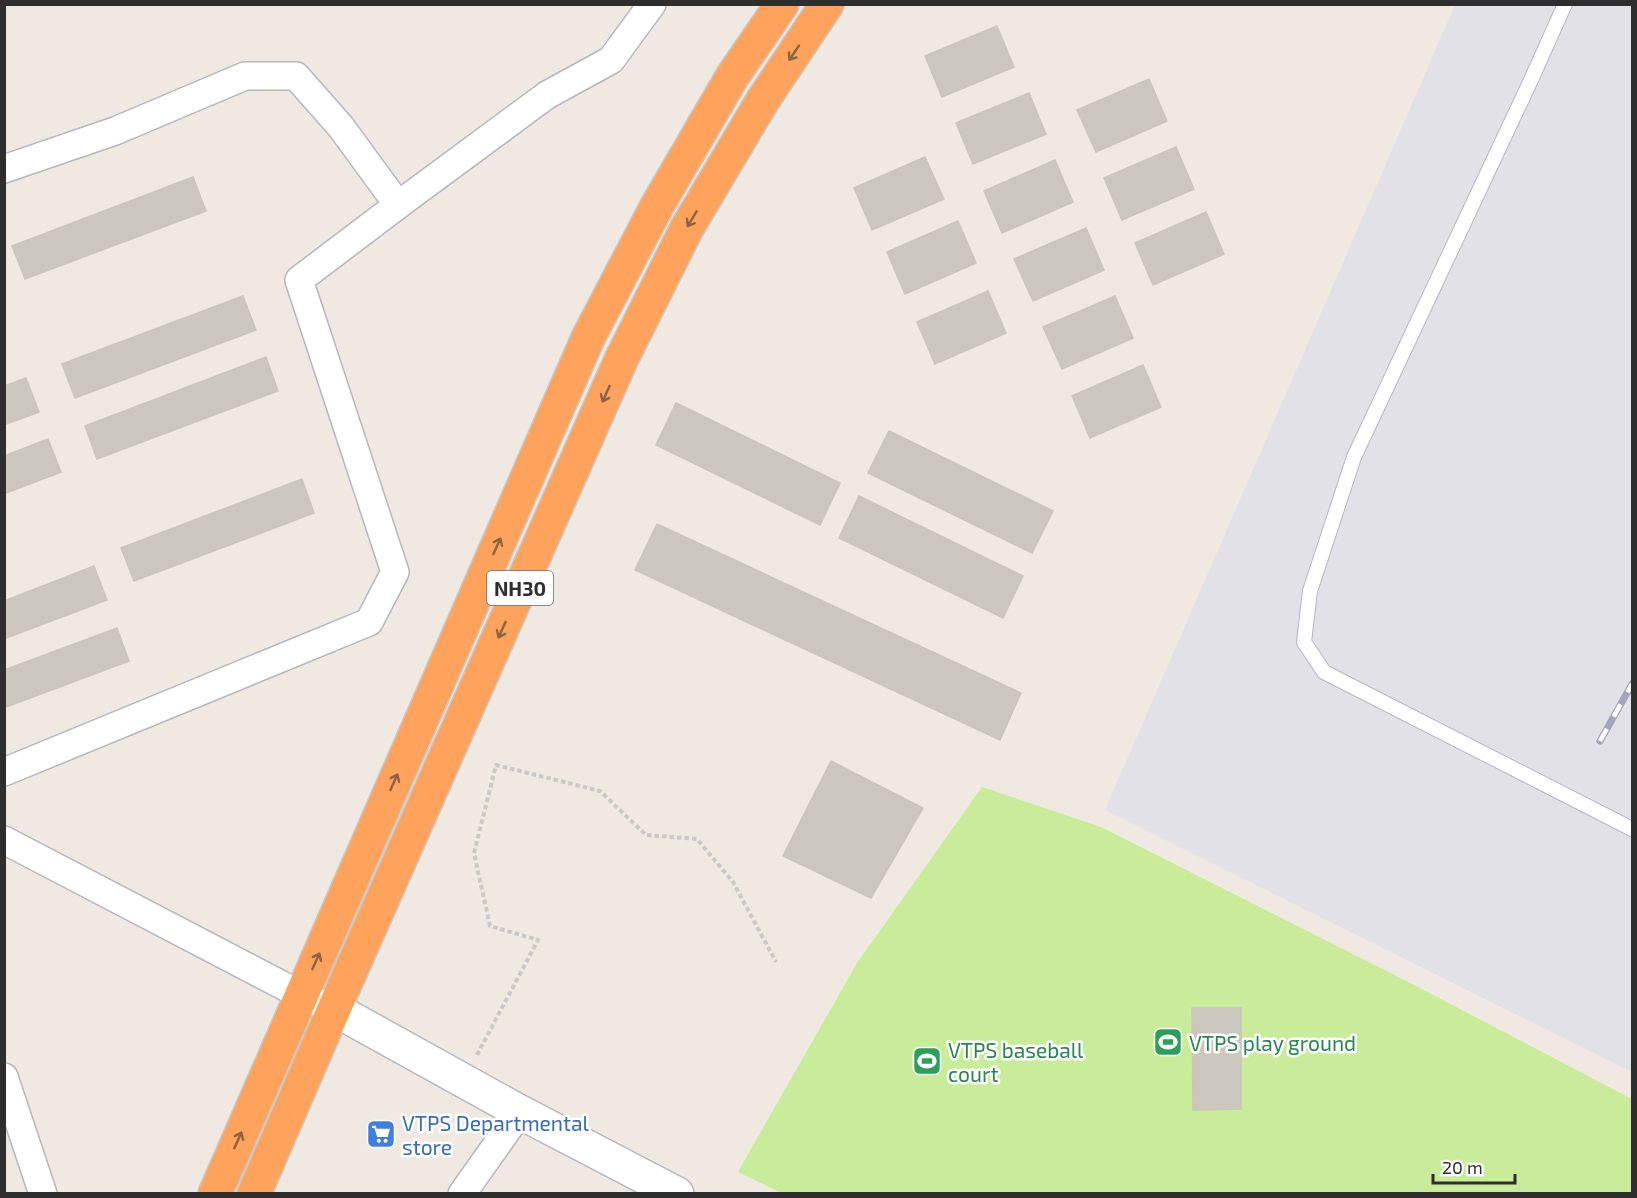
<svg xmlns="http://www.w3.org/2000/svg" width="1637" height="1198" viewBox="0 0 1637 1198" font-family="'Exo 2',sans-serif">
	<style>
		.industrial { fill: #e3e1e8 }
		.pitch { fill: #c9ec9a }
		.building { fill: #cbc7bf; stroke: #cbc5ba; stroke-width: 1.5 }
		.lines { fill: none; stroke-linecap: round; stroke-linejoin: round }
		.lane-casing { stroke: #b4b7c1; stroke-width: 16 }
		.street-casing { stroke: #b4b7c1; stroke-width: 30 }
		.secondary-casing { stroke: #b4b7c1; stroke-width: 36 }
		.highway-casing { stroke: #c9c9c9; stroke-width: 36 }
		.path { stroke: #c9c9c9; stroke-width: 4; stroke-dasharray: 4.5 3; stroke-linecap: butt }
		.lane { stroke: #fff; stroke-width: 14 }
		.street { stroke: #fff; stroke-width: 27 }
		.secondary { stroke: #fff; stroke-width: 33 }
		.highway { stroke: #ffa35c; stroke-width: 33 }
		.rail-casing { stroke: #a3a6b8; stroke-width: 7 }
		.rail { stroke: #fff; stroke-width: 4.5; stroke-dasharray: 14; stroke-linecap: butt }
		.oneway { stroke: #8c6343 }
		.labels { text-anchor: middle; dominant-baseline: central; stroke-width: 5; stroke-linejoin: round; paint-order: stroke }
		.shield { fill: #fff; stroke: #6d6d6d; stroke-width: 1.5 }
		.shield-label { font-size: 20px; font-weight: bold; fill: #2e2e2e }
		.leisure-label { font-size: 21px; fill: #27864d; stroke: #fff; text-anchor: start }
		.shop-label { font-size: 21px; fill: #366cbe; stroke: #fff; text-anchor: start }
	</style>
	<rect width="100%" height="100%" fill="#efe9e1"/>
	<polygon class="industrial" points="1455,5 1632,5 1632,1072 1105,810"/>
	<polygon class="pitch" points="982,787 1101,827 1416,986 1632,1099 1632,1193 784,1194 738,1172 857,963"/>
	<g class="building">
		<polygon points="997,26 1014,67 942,97 925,56"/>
		<polygon points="1149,79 1167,121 1096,152 1077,110"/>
		<polygon points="1029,93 1046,134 973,164 956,123"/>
		<polygon points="1176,147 1194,189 1122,220 1104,178"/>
		<polygon points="925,157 944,199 872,230 854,188"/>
		<polygon points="1055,160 1073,202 1002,233 984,191"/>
		<polygon points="193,177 206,211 25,279 12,246"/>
		<polygon points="1206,212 1224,254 1153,285 1135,243"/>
		<polygon points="958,221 976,263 905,294 887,252"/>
		<polygon points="1086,228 1104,270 1033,301 1014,259"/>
		<polygon points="988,291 1006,333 935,364 917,322"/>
		<polygon points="243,296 256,330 75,398 62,364"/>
		<polygon points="1115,296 1133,338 1062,369 1043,327"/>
		<polygon points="266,357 278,391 97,459 85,426"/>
		<polygon points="1143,365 1161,407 1090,438 1072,396"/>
		<polygon points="26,378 39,412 4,425 4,386"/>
		<polygon points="676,403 840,483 820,525 656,445"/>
		<polygon points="889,431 1053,511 1032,553 868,473"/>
		<polygon points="48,439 61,472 4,494 4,456"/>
		<polygon points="302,479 314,513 134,581 121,548"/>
		<polygon points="859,496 1023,576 1003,618 839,538"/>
		<polygon points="657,524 1021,693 1000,740 635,570"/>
		<polygon points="94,566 107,600 4,639 4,601"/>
		<polygon points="117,628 129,661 4,708 4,670"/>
		<polygon points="831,761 923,808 871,898 783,856"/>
		<polygon points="1192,1008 1241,1008 1241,1109 1193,1110"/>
	</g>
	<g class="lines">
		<g class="lane-casing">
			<polyline id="lane" points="1565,4 1531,80 1354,457 1310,591 1304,642 1324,672 1632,829"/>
		</g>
		<g class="street-casing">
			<g id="street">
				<polyline points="4,169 115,131 245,76 296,76 341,127 398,205 299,280 395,572 369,622 4,772"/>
				<polyline points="398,205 547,95 611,60 652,4"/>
				<polyline points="4,840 301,995 334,1009"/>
				<polyline points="4,1077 43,1194"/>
				<polyline points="462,1194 520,1112"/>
			</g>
		</g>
		<g class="secondary-casing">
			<polyline id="secondary" points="334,1009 520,1112 677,1194"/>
		</g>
		<g class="highway-casing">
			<g id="highway">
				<polyline points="215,1194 588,338 657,206 732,77 782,4"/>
				<polyline points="254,1194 334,1009 621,360 687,228 763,100 827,4"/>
			</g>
		</g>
		<polyline class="path" points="477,1055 538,940 490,926 474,853 496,765 600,791 646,835 697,839 733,882 776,962"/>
		<use href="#lane" class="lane"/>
		<use href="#street" class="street"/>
		<use href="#secondary" class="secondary"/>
		<use href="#highway" class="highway"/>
		<g class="rail-casing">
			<polyline id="rail" points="1600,741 1632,684"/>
		</g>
		<use href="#rail" class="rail"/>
	</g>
	<defs><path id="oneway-shaft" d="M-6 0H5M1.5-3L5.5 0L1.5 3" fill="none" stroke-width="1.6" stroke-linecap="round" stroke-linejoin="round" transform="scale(1.5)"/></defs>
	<g class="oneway">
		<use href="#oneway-shaft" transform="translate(794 53) rotate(124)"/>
		<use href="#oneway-shaft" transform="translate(692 219) rotate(121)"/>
		<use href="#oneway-shaft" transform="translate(606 394) rotate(114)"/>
		<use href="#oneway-shaft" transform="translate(497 546) rotate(-66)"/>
		<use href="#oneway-shaft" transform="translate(502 630) rotate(114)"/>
		<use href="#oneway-shaft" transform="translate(394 782) rotate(-66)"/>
		<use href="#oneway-shaft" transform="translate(316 961) rotate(-66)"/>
		<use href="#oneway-shaft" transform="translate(238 1140) rotate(-66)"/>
	</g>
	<defs>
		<g id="stadium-square" transform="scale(1.5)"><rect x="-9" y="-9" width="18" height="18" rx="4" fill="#2e9e5b" stroke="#fff"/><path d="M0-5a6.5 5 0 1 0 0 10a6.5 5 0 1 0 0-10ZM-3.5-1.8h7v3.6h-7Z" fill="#fff"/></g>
		<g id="supermarket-square" transform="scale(1.5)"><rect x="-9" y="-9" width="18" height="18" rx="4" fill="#3f7fe0" stroke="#fff"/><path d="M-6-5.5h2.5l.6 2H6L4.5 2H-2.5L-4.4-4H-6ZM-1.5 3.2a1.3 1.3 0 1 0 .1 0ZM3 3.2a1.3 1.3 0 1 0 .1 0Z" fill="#fff"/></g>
	</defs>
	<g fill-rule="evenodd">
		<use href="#stadium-square" x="1168" y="1042"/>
		<use href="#stadium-square" x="927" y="1061"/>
		<use href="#supermarket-square" x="381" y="1134"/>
	</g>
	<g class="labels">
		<rect class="shield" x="487" y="571" width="66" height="34" rx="4.5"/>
		<g class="shield-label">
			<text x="520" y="588">NH30</text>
		</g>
		<g class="leisure-label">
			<text x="1189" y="1042">VTPS play ground</text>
			<text x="948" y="1049">VTPS baseball<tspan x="948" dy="24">court</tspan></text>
		</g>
		<g class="shop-label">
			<text x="402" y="1122">VTPS Departmental<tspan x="402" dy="24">store</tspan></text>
		</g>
	</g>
	<rect width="1637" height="1198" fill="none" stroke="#2e2e2e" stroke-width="12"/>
	<path d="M1433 1174v9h82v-9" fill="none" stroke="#2e2e2e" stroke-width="3"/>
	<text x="1442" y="1174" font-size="18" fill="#2e2e2e" stroke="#ffffff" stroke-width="4.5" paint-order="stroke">20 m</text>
</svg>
